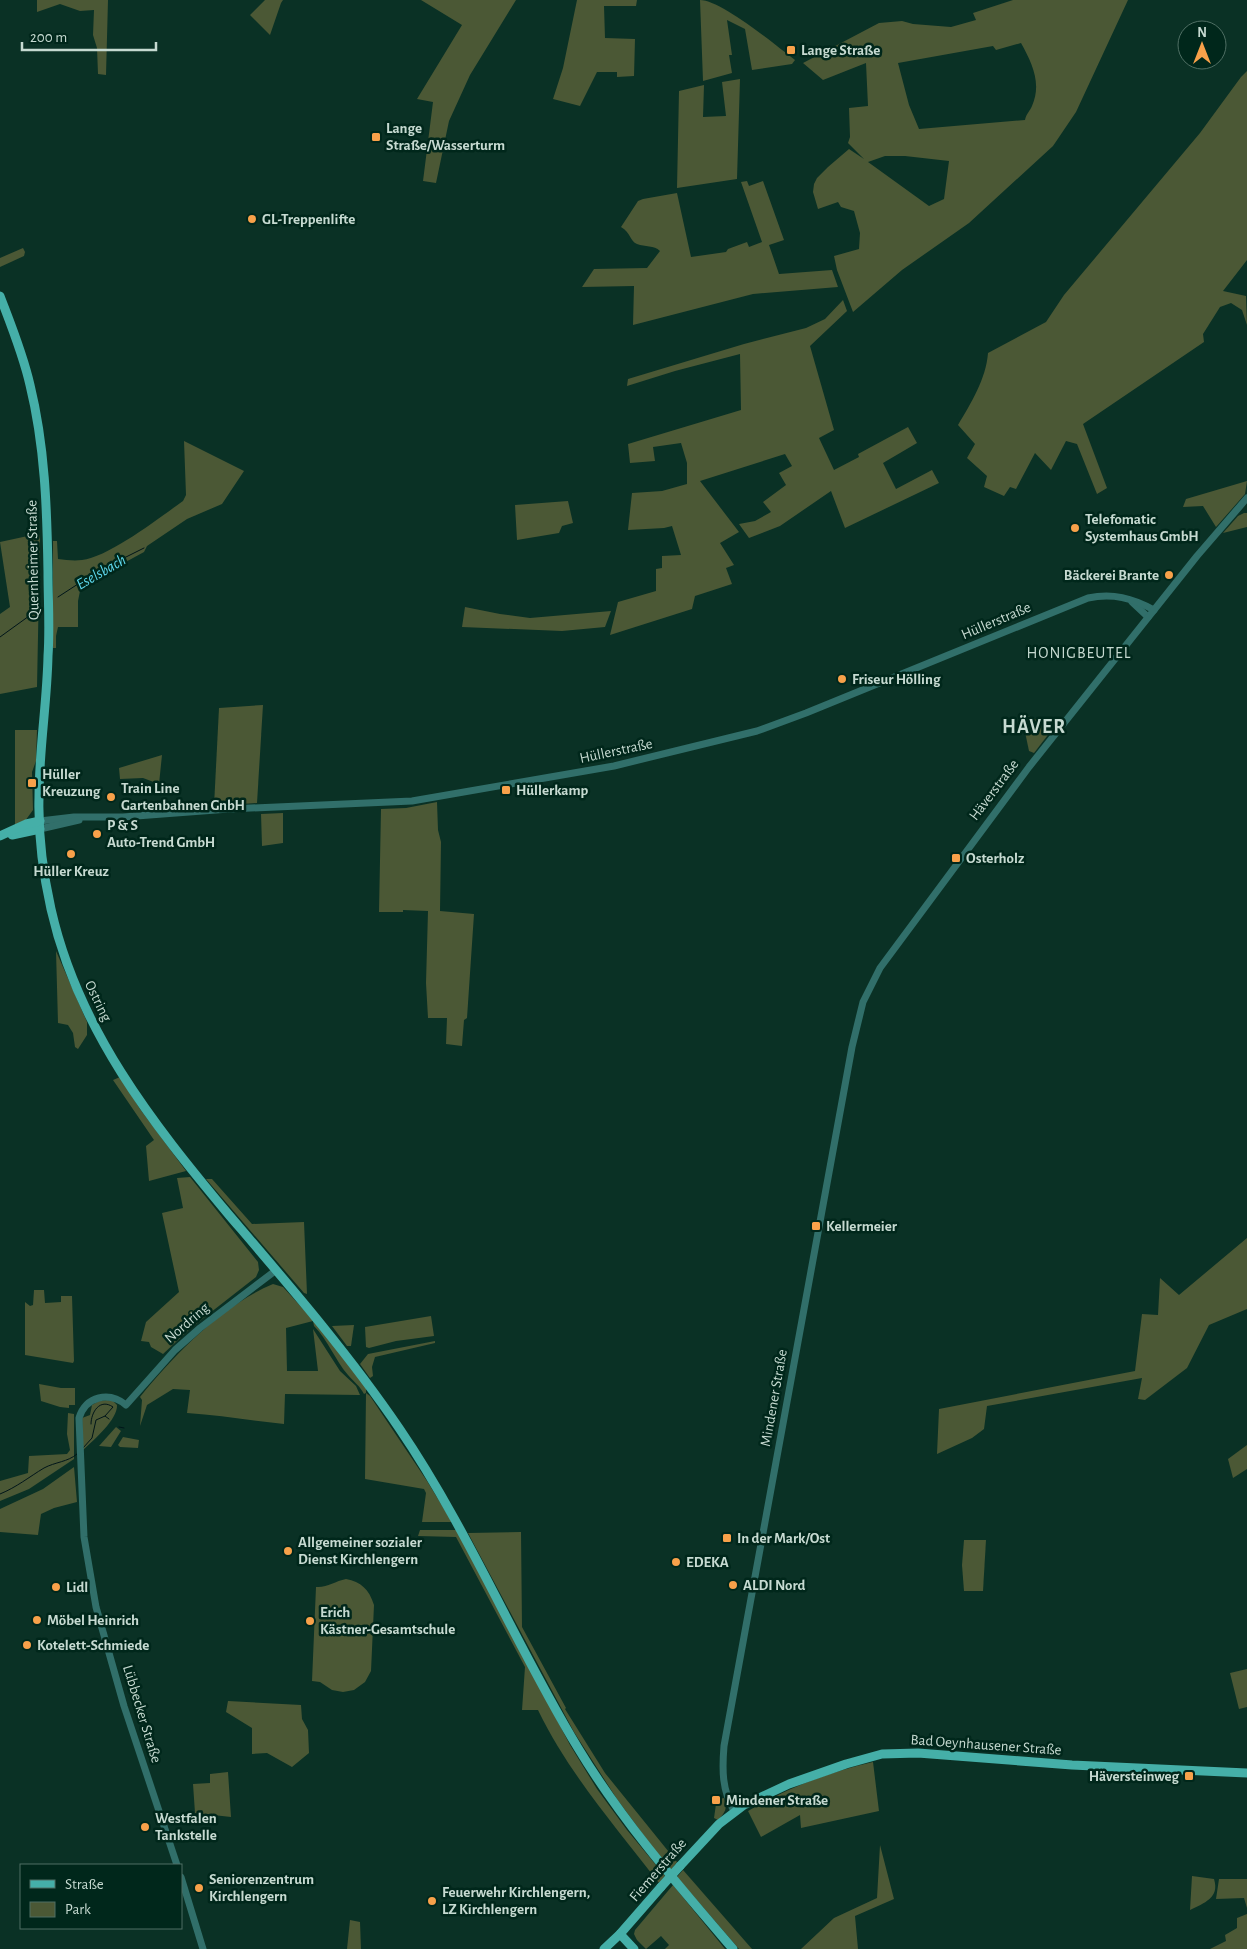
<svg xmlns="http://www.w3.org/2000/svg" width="1247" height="1949" viewBox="0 0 1247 1949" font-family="'Alegreya Sans',sans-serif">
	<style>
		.green { fill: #4b5835; fill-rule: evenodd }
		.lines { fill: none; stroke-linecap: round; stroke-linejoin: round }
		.stream { stroke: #001519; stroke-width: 1 }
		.minor { stroke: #316f6a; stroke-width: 7 }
		.major { stroke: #45afa8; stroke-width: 9 }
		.major-bridge { stroke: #45afa8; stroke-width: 9 }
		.poi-dot { fill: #f8a14a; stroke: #00271b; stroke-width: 2 }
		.labels { text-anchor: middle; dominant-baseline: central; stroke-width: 5; stroke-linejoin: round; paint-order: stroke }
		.poi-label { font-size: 15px; font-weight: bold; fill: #c6dad1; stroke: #00271b; text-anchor: start }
		.street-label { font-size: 15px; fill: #c6dad1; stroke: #00271b }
		.water-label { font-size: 16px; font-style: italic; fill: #5fdaef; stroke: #00271b }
		.neighbourhood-label { font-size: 16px; letter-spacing: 1px; fill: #c6dad1; stroke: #00271b }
		.district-label { font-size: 20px; font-weight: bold; letter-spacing: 1px; fill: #c6dad1; stroke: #00271b }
	</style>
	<rect width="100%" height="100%" fill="#0a3125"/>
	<g class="green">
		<polygon points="37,0 108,0 106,75 98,74 97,48 93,35 94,10 80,11 60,4 37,12"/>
		<polygon points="265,0 283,0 281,3 270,35 250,15"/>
		<polygon points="421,0 516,0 470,75 449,121 436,183 423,181 433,102 417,99 462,25"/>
		<polygon points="577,0 637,0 636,6 604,6 605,38 635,39 634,76 617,77 617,72 597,72 580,106 553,99 563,68"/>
		<path d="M700,0C721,0 777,46 795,60L792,64L752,70L745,29L727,20L732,55H729L732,73L703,81Z"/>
		<path d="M1013,0H1128L1076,112L1053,146L969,223L902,270L853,312L837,270L834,256L859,249L860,233L854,211L841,207L838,202L818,209L813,192L814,184L817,178L828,167L849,149L864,159L848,143L850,137L849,108L868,106L866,63L823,80L803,63L879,23L902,21L913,24L951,27L976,20L973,13ZM1021,43C1032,63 1042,83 1032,106C1030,111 1026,114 1025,120L919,129L909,105L898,63L993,46L996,50ZM885,156H905L949,161L944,199L929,206L868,162Z"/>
		<path d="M1247,71V260L1223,291L1246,296L1247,325L1242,310L1231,303L1220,307L1203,334L1204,342L1083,424L1107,488L1097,494L1077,444L1066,441L1051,470L1035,453L1016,489L1010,487L1004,496L984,487L987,476L967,458L975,444L958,425C971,403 986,379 988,353L1046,322L1064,295L1200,133L1241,77Z"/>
		<polygon points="740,79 737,179 677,188 679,91 704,85 703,117 726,116 722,82"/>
		<path d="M747,181L749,186L763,181L784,240L769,245L779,274L832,270L838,287L753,294L633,325L634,286L582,287L594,269L647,268L660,251C654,245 645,247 637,244C630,241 631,233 621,227L638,201L643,199L677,193L691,257L726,252L728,249L747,242L749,247L762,242L741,182Z"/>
		<polygon points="23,248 25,252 24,256 0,267 0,258"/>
		<polygon points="843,300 847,311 810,346 834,430 819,438 834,470 859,457 858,454 908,427 917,443 883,463 896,489 932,470 939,483 845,528 831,491 780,526 749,538 739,524 755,521 771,512 763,502 786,485 779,473 792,466 785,454 700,481 739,532 720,543 734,565 726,568 732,584 695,596 692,609 610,635 618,602 656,591 656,569 662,568 662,556 681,555 672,526 664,528 628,530 632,493 662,491 687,484 687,463 681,443 653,447 655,461 630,463 628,444 741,410 740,354 675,371 627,386 628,379 744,344 806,328 825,319"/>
		<path d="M184,441L244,471L222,504L187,519L147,546L144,552L100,576L80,591L78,601V627H58L56,636V648H53V541H57L58,559C66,560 74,561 82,560C109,557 159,518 183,501L186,495Z"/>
		<polygon points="1247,481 1245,494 1216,527 1203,506 1183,507 1186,499"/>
		<polygon points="568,501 573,523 562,526 559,533 517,540 515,505"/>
		<polygon points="1244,513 1247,513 1247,527 1223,533 1238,516"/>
		<polygon points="37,534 40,535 37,687 0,694 0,614 10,607 0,542"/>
		<polygon points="465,607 500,614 530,618 611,611 605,627 562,631 462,627"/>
		<polygon points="263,705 257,803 214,806 219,708"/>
		<polygon points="1021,713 1054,727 1034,753 1029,751"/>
		<polygon points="15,730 37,730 36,761 32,772 33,810 25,821 15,827"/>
		<polygon points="162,755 159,784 143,778 120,779 119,768"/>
		<polygon points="437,802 438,830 441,842 440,911 474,914 467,1018 464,1020 462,1046 446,1044 447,1018 428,1018 426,983 428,911 403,910 403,912 379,912 381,809 406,808"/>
		<polygon points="283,813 283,843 262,846 261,814"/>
		<polygon points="56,951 87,1022 87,1035 78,1049 75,1047 73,1033 68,1025 58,1023"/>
		<polygon points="120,1077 140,1109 186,1171 149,1181 146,1146 154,1140 113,1080"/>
		<polygon points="190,1177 258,1262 259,1270 256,1277 192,1327 163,1354 151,1347 149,1342 141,1341 146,1322 179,1292 162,1213 183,1208 177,1178"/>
		<polygon points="206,1179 212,1179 252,1224 304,1222 307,1294 304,1293"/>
		<polygon points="1247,1238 1247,1309 1209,1325 1187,1368 1145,1400 1138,1399 1142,1378 987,1406 984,1429 972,1438 937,1454 939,1409 1135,1371 1142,1314 1158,1315 1160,1278 1179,1295"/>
		<path d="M273,1284L283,1287L314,1321L366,1386V1393L370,1396L427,1481L452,1522H422L426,1493L424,1489L365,1479L366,1393L364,1394C360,1386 354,1382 348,1375C335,1360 328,1340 314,1326L313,1321L286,1328L287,1371H318L313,1329L340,1371L356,1386L360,1395L285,1394L284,1424C251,1421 220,1415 187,1413L190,1390L173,1389L147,1405L140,1426L142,1400L140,1397C175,1354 221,1306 273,1284Z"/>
		<polygon points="34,1290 44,1290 45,1303 61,1302 61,1296 72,1296 74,1361 73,1363 25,1355 25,1302 30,1306 33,1305"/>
		<polygon points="431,1316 434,1336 396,1341 369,1348 366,1347 365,1327"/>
		<polygon points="354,1325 351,1346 347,1346 332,1326"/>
		<polygon points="435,1341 435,1343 375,1357 372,1367 373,1376 370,1378 360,1364 368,1354"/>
		<polygon points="39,1384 61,1388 75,1388 75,1405 69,1405 69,1408 60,1407 41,1401"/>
		<path d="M107,1400L113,1401L117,1405C118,1419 94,1440 83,1450L82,1418L90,1415L92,1405L99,1401Z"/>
		<polygon points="68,1413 74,1414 74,1459 29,1489 0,1501 0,1481 28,1473 29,1456 67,1454 70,1450 67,1434"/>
		<polygon points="116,1427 121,1431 111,1447 99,1446"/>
		<polygon points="123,1437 139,1440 138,1448 120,1447 118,1445"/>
		<polygon points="1247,1445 1247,1469 1233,1478 1228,1459"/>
		<polygon points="74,1467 77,1502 54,1508 41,1514 38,1535 0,1532 0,1509 43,1489"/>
		<path d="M420,1530H458L570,1745L597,1789L627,1830L665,1876L659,1883C616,1827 569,1774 538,1710H522L525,1667L456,1537L418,1536Z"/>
		<polygon points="521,1532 522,1627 566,1708 565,1709 605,1773 677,1862 670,1871 617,1799 574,1732 468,1533"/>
		<polygon points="964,1540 986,1540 983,1591 964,1591 962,1565"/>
		<path d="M346,1579C361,1582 369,1589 374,1605L371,1671L365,1682L354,1690L343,1692L332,1690L320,1682L312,1681L316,1587C327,1588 335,1581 346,1579Z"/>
		<polygon points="1247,1669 1247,1707 1239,1709 1230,1673"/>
		<polygon points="228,1701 301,1705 302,1719 308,1730 309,1753 292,1767 267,1753 252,1754 252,1728 226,1712"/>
		<path d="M873,1762L879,1811L801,1828L800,1815L761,1837L748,1811C787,1788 829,1772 873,1762Z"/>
		<polygon points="228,1772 231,1817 195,1813 193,1784 210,1783 210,1774"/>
		<path d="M724,1798C728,1808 725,1813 718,1820L714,1818L716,1804L719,1799Z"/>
		<polygon points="880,1845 894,1899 855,1916 858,1949 801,1949 834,1918 877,1898"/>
		<polygon points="683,1870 752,1949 739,1949 677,1877"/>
		<path d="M1192,1876L1214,1879C1220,1898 1204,1903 1190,1910Z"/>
		<polygon points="1219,1879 1247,1879 1247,1908 1244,1898 1216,1899"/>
		<polygon points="673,1885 725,1949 665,1949 669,1945 661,1936 646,1949 637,1940 634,1934 635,1930"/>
		<polygon points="1247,1914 1247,1949 1210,1949 1226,1941 1225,1935 1237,1928 1237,1918"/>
		<polygon points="350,1920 360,1922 361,1949 347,1949"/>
	</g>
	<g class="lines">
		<g class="stream">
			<polyline points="58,597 98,571 144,548"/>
			<polyline points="0,637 36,611"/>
			<path d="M91,1424C91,1412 100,1398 113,1407L105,1416"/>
			<polyline points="119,1427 124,1428"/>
			<polyline points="83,1448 92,1438 96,1420 105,1416 109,1419"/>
			<path d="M0,1494C17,1487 29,1477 44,1468C55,1462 68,1462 77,1454"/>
		</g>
		<g class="minor">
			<polyline points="1132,602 1148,617"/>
			<path d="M40,821L74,817H123L229,809L412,801L614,766L757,731L806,713L1088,598C1113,593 1132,598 1154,610"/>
			<polyline points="40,829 79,820"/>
			<path d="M734,1811C722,1790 722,1770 724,1746L852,1047L863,1002L880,968L1029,767L1197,556L1247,498"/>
			<path d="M177,1865L124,1706L96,1607L84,1537L79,1418C86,1396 109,1391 126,1405L175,1350L200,1328L275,1271"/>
			<polyline points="181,1877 203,1949"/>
		</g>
		<g class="major">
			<path d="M0,296C11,325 23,354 30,385C45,446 47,509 48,572C48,600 50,628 48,656C47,703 39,750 39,797C38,835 43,873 51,909C78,1029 152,1123 229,1215C288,1284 348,1353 399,1428C468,1529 515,1644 578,1748C622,1821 678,1885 733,1949"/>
			<polyline points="12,835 40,829"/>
			<polyline points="0,836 26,824 40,821"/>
			<polyline points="680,1866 719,1824 744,1805 789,1784 846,1764 882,1754 918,1753 1072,1765 1247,1773"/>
			<polyline points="620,1934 634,1949"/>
			<polyline points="604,1949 620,1934 661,1887"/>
		</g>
		<polyline class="major-bridge" points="661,1887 680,1866"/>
	</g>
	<g class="poi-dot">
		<rect x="786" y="45" width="10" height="10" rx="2.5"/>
		<rect x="371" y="132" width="10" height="10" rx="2.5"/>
		<circle cx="252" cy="219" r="5"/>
		<circle cx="1075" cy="528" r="5"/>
		<circle cx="1169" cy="575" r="5"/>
		<circle cx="842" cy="679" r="5"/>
		<rect x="27" y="778" width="10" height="10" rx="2.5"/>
		<rect x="501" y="785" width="10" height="10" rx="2.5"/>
		<circle cx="111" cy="797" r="5"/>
		<circle cx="97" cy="834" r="5"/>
		<circle cx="71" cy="854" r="5"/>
		<rect x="951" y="853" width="10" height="10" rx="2.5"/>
		<rect x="811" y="1221" width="10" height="10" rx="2.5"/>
		<rect x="722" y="1533" width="10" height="10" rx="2.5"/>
		<circle cx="288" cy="1551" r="5"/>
		<circle cx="676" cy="1562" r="5"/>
		<circle cx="733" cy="1585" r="5"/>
		<circle cx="56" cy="1587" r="5"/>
		<circle cx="37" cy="1620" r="5"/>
		<circle cx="310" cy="1621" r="5"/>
		<circle cx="27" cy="1645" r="5"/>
		<rect x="1184" y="1771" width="10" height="10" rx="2.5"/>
		<rect x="711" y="1795" width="10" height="10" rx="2.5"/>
		<circle cx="145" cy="1827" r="5"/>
		<circle cx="199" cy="1888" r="5"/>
		<circle cx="432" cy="1901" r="5"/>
	</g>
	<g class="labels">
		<g class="poi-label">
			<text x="801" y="50">Lange Straße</text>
			<text x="386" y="128">Lange<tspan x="386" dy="17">Straße/Wasserturm</tspan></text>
			<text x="262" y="219">GL-Treppenlifte</text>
			<text x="1085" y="519">Telefomatic<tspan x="1085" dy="17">Systemhaus GmbH</tspan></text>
			<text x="1159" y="575" text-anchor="end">Bäckerei Brante</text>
			<text x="852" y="679">Friseur Hölling</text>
			<text x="42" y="774">Hüller<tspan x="42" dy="17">Kreuzung</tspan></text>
			<text x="121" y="788">Train Line<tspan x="121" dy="17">Gartenbahnen GnbH</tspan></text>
			<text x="516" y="790">Hüllerkamp</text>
			<text x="107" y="825">P &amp; S<tspan x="107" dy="17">Auto-Trend GmbH</tspan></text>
			<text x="966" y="858">Osterholz</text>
			<text x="71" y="871" text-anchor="middle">Hüller Kreuz</text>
			<text x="826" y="1226">Kellermeier</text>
			<text x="737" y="1538">In der Mark/Ost</text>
			<text x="298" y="1542">Allgemeiner sozialer<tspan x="298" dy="17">Dienst Kirchlengern</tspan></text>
			<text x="686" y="1562">EDEKA</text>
			<text x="743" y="1585">ALDI Nord</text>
			<text x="66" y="1587">Lidl</text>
			<text x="320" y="1612">Erich<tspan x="320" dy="17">Kästner-Gesamtschule</tspan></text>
			<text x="47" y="1620">Möbel Heinrich</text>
			<text x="37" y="1645">Kotelett-Schmiede</text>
			<text x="1179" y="1776" text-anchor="end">Häversteinweg</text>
			<text x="726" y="1800">Mindener Straße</text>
			<text x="155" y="1818">Westfalen<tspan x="155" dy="17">Tankstelle</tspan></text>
			<text x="209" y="1879">Seniorenzentrum<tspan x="209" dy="17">Kirchlengern</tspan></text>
			<text x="442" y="1892">Feuerwehr Kirchlengern,<tspan x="442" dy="17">LZ Kirchlengern</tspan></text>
		</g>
		<g class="street-label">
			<text transform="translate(33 560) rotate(-91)">Quernheimer Straße</text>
			<text transform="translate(996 621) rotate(-23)">Hüllerstraße</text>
			<text transform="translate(616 751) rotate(-12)">Hüllerstraße</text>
			<text transform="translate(994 790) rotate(-53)">Häverstraße</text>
			<text transform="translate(98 1001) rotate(64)">Ostring</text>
			<text transform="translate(187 1323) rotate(-41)">Nordring</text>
			<text transform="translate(774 1398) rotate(-80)">Mindener Straße</text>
			<text transform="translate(142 1714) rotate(73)">Lübbecker Straße</text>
			<text transform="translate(986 1745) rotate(4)">Bad Oeynhausener Straße</text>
			<text transform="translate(658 1870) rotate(-49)">Fiemerstraße</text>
		</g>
		<g class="water-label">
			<text transform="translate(101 572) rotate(-30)">Eselsbach</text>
		</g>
		<g class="neighbourhood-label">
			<text x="1079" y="653">HONIGBEUTEL</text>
		</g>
		<g class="district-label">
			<text x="1034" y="727">HÄVER</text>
		</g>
	</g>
	<rect x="20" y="1864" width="162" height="65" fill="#00271b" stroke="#4f6f64"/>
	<rect x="30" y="1880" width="25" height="8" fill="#45afa8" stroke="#4f6f64"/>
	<text x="65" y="1889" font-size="15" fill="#c6dad1">Straße</text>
	<rect x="30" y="1902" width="25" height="15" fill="#4b5835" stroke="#4f6f64"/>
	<text x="65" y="1914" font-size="15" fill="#c6dad1">Park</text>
	<g transform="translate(1202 45)"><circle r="24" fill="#00271b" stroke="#4f6f64"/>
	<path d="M0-4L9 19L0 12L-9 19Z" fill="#f8a14a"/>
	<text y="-8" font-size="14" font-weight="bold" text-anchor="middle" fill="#c6dad1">N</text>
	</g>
	<path d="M22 42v8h134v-8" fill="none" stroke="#c6dad1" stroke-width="2.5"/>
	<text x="30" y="42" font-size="15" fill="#c6dad1" stroke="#00271b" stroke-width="4" paint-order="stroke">200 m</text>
</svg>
